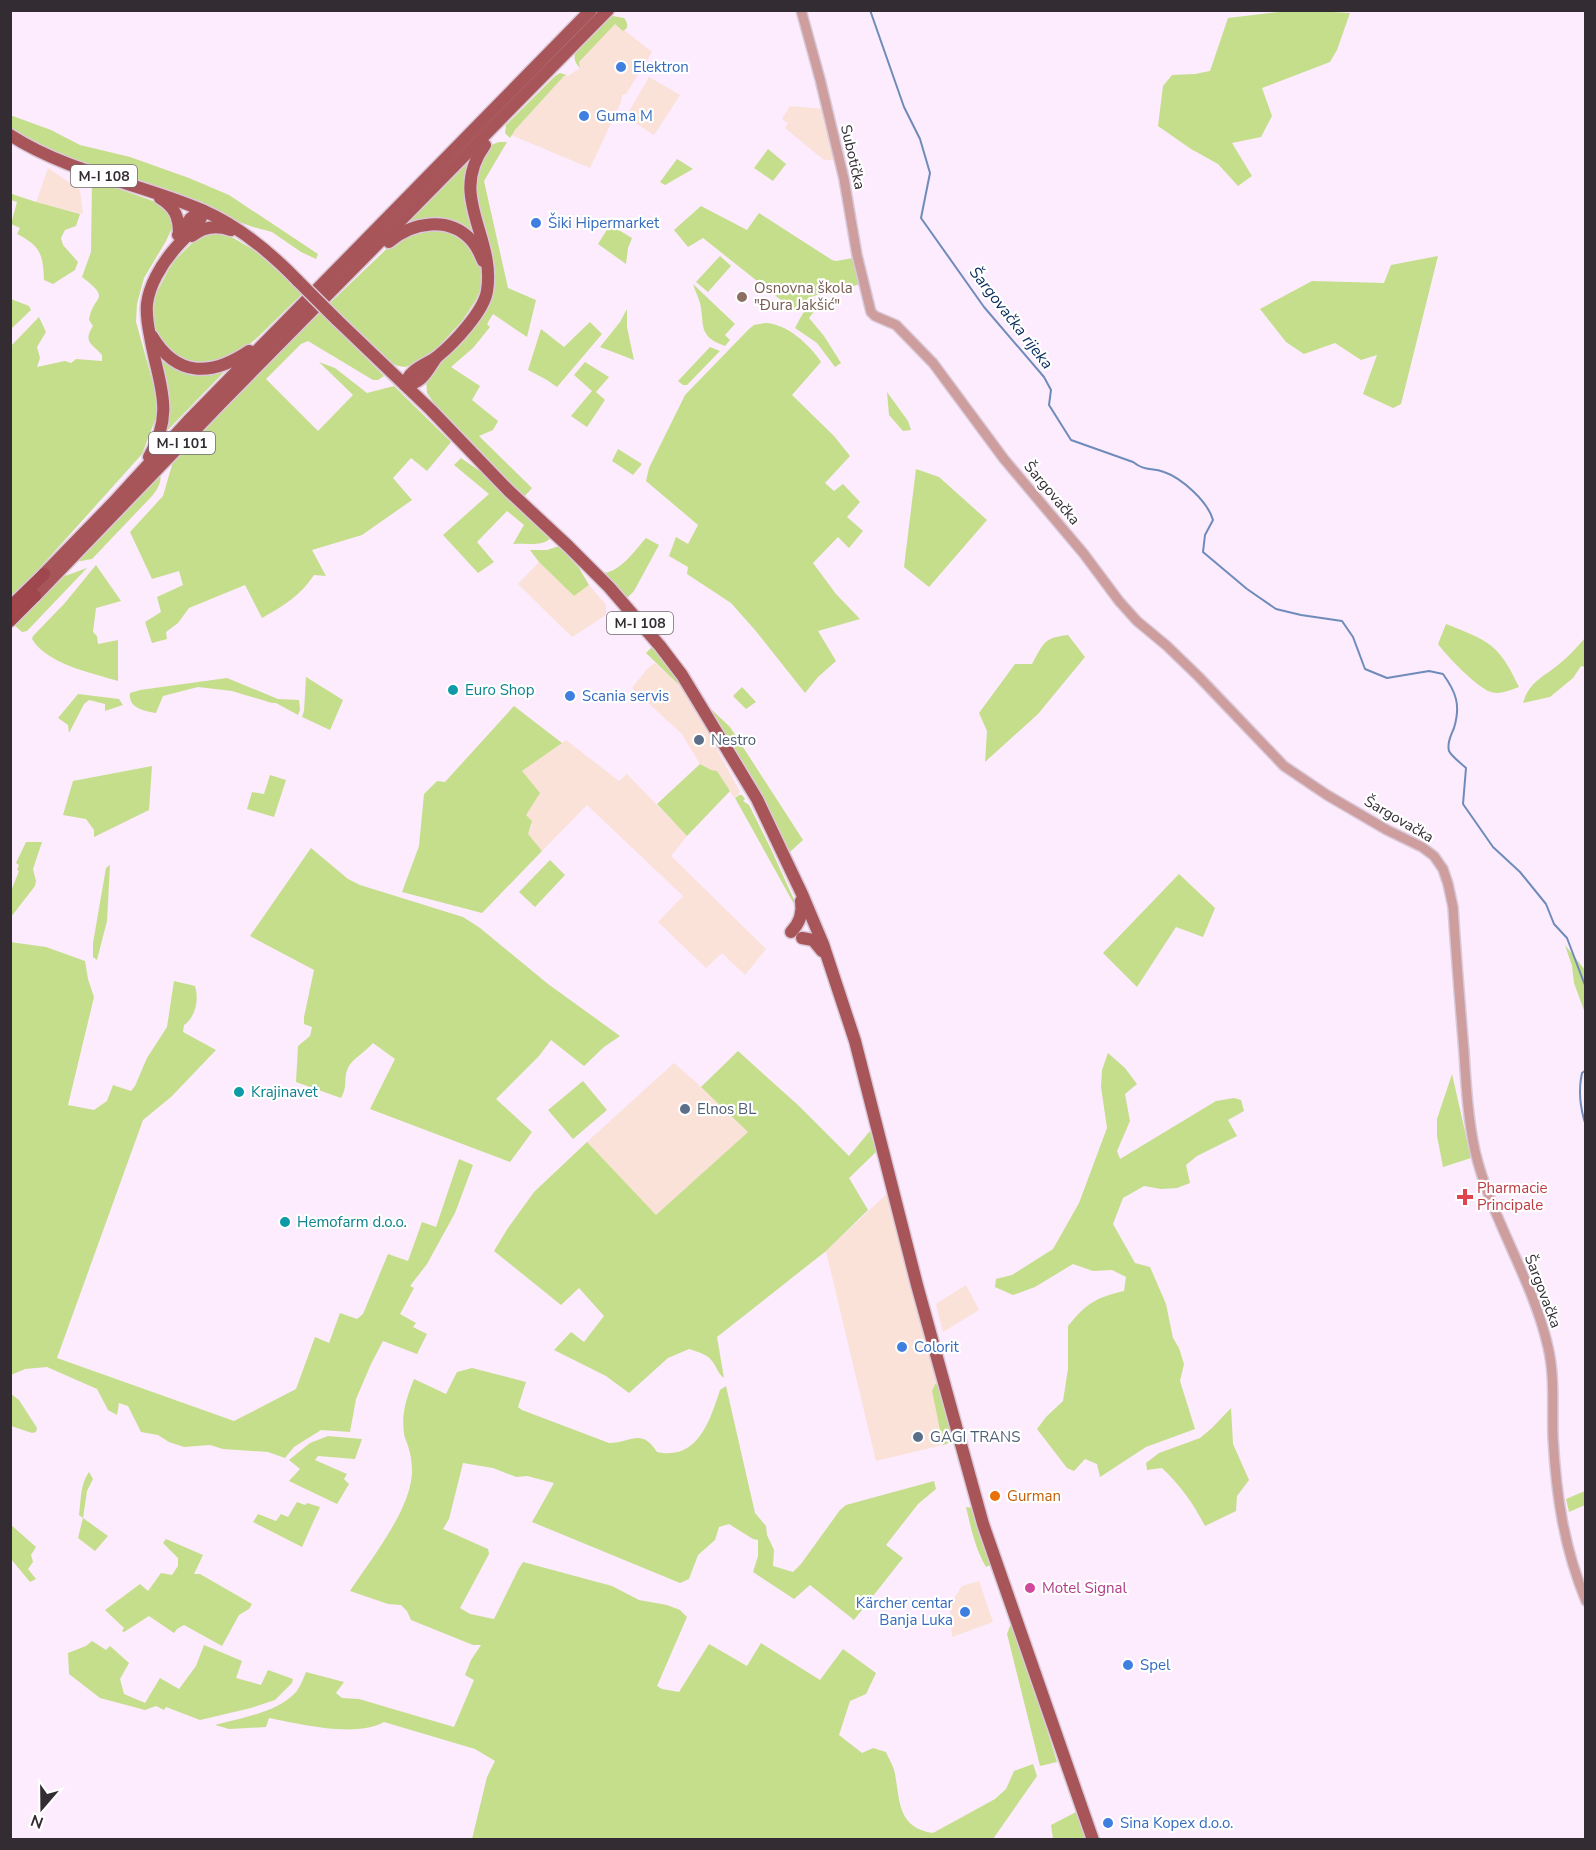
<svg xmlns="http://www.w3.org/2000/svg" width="1596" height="1850" viewBox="0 0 1596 1850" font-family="'Nunito Sans',sans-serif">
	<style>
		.commercial { fill: #fae2d8 }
		.green { fill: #c5de8b }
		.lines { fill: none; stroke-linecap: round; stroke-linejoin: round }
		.stream { stroke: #6e8bb9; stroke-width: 2 }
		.tertiary-casing { stroke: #d9c9d9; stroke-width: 12 }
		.primary-casing { stroke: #d9c9d9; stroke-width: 15 }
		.trunk-casing { stroke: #d9c9d9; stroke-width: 15 }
		.tertiary { stroke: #cd9e9d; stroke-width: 9 }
		.primary { stroke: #a75558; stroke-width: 12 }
		.trunk { stroke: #9f474c; stroke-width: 12 }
		.primary-bridge-casing { stroke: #d9c9d9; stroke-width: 15; stroke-linecap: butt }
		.primary-bridge { stroke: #a75558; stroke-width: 12 }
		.shop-dot { fill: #3f7fe0; stroke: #fff; stroke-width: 2 }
		.education-dot { fill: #8d6e63; stroke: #fff; stroke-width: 2 }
		.culture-dot { fill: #0f9aa8; stroke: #fff; stroke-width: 2 }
		.service-dot { fill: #5c6f8a; stroke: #fff; stroke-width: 2 }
		.health-dot { fill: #e0444e; stroke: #fff; stroke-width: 2 }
		.food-dot { fill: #e8710a; stroke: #fff; stroke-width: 2 }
		.hotel-dot { fill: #d1479c; stroke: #fff; stroke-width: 2 }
		.labels { text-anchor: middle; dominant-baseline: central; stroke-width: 4.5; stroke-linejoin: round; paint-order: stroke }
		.shield { fill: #fff; stroke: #706b70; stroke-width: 1.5 }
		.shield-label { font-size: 14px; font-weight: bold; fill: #332c33 }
		.shop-label { font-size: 15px; fill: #366cbe; stroke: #fff; text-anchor: start }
		.street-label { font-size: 15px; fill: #332c33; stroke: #fff }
		.education-label { font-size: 15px; fill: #785e54; stroke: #fff; text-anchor: start }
		.culture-label { font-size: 15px; fill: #0d838f; stroke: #fff; text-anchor: start }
		.service-label { font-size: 15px; fill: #4e5e75; stroke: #fff; text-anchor: start }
		.health-label { font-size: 15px; fill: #be3a42; stroke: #fff; text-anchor: start }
		.food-label { font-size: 15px; fill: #c56008; stroke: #fff; text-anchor: start }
		.hotel-label { font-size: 15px; fill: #b23c85; stroke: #fff; text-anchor: start }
		.water-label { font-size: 16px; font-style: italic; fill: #072c5b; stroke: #fff }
	</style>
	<rect width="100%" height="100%" fill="#fdebfe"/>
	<g class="commercial">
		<polygon points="615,23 652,52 626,94 622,95 621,102 590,168 511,135 564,76 568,76 580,68 579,62"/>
		<polygon points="649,77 680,95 654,135 629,119 627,115"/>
		<polygon points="790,106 825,109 836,160 824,160 785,128 788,123 782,119"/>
		<polygon points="48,168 80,190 83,214 36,203"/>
		<polygon points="539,562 574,596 589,585 606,605 606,615 572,637 518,584"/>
		<polygon points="655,663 679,685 690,699 740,792 734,798 717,771 711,771 700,764 682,734 632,688 648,668"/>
		<polygon points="566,740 619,781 627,774 687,836 671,856 766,949 745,975 722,953 706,968 658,922 683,896 587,805 542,851 527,834 532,825 526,815 522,771"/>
		<polygon points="674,1063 701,1087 748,1132 656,1216 587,1142"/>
		<polygon points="890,1191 908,1277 938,1385 935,1384 932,1391 943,1445 876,1461 826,1251"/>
		<polygon points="966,1285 979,1310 943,1332 936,1304"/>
		<polygon points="979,1581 993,1622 952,1637 950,1608 953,1600 962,1586"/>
	</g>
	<g class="green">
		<polygon points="1296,10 1350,13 1337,50 1330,62 1262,88 1272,116 1261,137 1232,143 1252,176 1238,186 1218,164 1191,149 1158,126 1163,86 1172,75 1195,74 1210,71 1228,18"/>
		<path d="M613,16L624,18C628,23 629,28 623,31L615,24L579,62L580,68C575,62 573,59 576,51L601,24Z"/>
		<polygon points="560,73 567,75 564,76 515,130 510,138 505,133 506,125 555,76"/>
		<polygon points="10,115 51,130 80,145 130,157 189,178 229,195 318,254 316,259 301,252 272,232 253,227 53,155 11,130"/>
		<polygon points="499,142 507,142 484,181 508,288 536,300 527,337 493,314 487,324 490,327 473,348 451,367 480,386 472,400 498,421 493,430 479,436 532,488 524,497 448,423 427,393 426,379 488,300 471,184 488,146"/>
		<polygon points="768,149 786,164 773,181 754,168"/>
		<polygon points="475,152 469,168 482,249 462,230 406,224"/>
		<polygon points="677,159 693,169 665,185 660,182"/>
		<path d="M94,180L153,201L162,206L168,213L172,222V228L166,241L144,278L137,304L136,322L155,390L158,404L157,415L142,454L11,600V346L39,317L46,332L37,347L40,358L37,367L65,361L71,363L76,359L102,361V355C91,343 83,342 93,326L89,320C93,294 113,301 82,277L91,252L92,182Z"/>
		<path d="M12,194L36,202L80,214L76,226L65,230L61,238L63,245L78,262L75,270L53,284L44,280C43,255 41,246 17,234L20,228L11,224L17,202L11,200Z"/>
		<polygon points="701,206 747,230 759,213 832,260 836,261 853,258 860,284 833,293 817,295 808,298 796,312 703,238 688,247 674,230"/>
		<polygon points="610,225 632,238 628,248 626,264 598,244"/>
		<polygon points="444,229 469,243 479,259 482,273 481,288 476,300 462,321 439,346 422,360 414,364 405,367 398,366 387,361 329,304 398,238 410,231"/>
		<polygon points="222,231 255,251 278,271 302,294 257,338 234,358 220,364 185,363 157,338 151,323 152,308 156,294 169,269 176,259 202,233"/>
		<polygon points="720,256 731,266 708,292 696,282"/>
		<polygon points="1438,256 1401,404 1393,408 1363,394 1377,355 1361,360 1335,343 1304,354 1286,342 1260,309 1312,281 1384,283 1391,265"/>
		<path d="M693,284L735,324L725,335L730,340L725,346C697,336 705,325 700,303C698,297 695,290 693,284Z"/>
		<polygon points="11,299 29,306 31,310 11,329"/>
		<path d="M828,299L830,302L818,306L809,318L824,336L841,363L835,367L817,343L795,328C805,310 807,301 828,299Z"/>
		<polygon points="627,309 627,327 634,360 600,347 620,322"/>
		<path d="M320,312L384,376L378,380H373L308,341L301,344L266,379L318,431L353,395L319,362L335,368L367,393L394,386L451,442L427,471L411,458L393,478L412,500L362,535L312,550L326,576L314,575C300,596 283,606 262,618L245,585L189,608L178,623L166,632L167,639L152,643L145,622L161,612L157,597L183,585L179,571L152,579L130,532L163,496L174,458Z"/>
		<polygon points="590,322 602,334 557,387 547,380 528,370 541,329 564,347"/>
		<path d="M765,323C786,323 810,345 821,362L792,395L834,436L850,456L825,483L834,491L843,484L860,502L847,517L863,531L849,548L838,537L813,563L836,594L860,619L818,631L836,661L818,677L805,693L755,630L731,603L687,574L688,567L669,556L676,537L688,544L698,525L646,481L649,468L685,395L749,329L754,325Z"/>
		<polygon points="710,347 720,351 687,385 683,385 678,381"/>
		<polygon points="154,348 166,360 229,367 160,438"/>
		<polygon points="585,362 609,377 596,392 605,400 587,427 571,416 592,391 574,375"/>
		<polygon points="887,392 908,421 911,430 903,431 889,415"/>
		<polygon points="618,449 642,464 633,475 612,461"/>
		<path d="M461,458L494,481L551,537C545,547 525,543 513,544L524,525L507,511L477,542L494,562L478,573L443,535L489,494L454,465Z"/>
		<polygon points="916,469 939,477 987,520 929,587 904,567"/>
		<path d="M160,473C162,482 158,489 152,496L92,559L75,562Z"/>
		<path d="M646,538L659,545L634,591L625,600L602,573C620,573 635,550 646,538Z"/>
		<polygon points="559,546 579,568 589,585 574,596 539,562 530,550 547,550"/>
		<path d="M96,565L121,601L96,608L93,632L97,636L98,644L118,640V681C92,673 47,664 32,639L33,636L64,604Z"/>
		<polygon points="87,568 27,631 22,632 13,624 62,577"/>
		<path d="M1446,624C1489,641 1499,644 1519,687C1510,690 1500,695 1491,692C1477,688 1446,655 1438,644Z"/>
		<path d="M1068,635L1085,657L1038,714L985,762L987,731L979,713L1015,664H1032C1044,643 1043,638 1068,635Z"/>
		<path d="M1585,638V667L1581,666L1573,678L1550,697L1523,703C1529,682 1542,678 1558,665C1568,657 1577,647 1585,638Z"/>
		<polygon points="653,646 675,675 679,685 646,653"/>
		<polygon points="306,677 343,700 330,730 302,717 304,711"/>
		<path d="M227,678L278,699L299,700L300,710L298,715L276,703H272L232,691L198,687L163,696L156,713C144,711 128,708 130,693L140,690Z"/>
		<polygon points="742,687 756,702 746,709 733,696"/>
		<polygon points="78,694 119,699 123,705 105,711 105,704 89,700 84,704 69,733 68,725 58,718"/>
		<polygon points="514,706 562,743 522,771 540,793 526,815 532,821 528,834 542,851 482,913 402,892 419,846 424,794 437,781 445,782"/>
		<polygon points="711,709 730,727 803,840 790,852 732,743 719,725"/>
		<polygon points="700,764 711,770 717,771 730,791 687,836 657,804"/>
		<polygon points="152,766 149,810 94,837 94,830 86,819 63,815 73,781"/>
		<polygon points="270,775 286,780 274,817 247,809 252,792 264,794"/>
		<polygon points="739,795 742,795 745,799 743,801 749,805 770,847 796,904 794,904 735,798"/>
		<polygon points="26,842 42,842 33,869 36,881 35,886 11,917 11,891 19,871 17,870 19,865 16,863"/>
		<path d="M311,848L348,879L360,885L463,917L480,928L548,984L620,1036L604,1047L584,1066L551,1040L539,1056L496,1099L532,1132L510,1162L370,1109L395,1059L373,1043C366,1051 353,1059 349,1066C342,1079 349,1084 341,1098L296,1082L298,1046L310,1036L312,1027L304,1024V1017L314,970L250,936Z"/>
		<polygon points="550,860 565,875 535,907 519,892"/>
		<polygon points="110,865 107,921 97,960 93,957 93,943 106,868"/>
		<polygon points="1179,874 1215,908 1203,937 1176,927 1137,987 1103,953"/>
		<path d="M10,942L46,947L85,961L88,979L94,997L68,1105L94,1110L107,1101L113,1085L131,1091L135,1086L147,1058L167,1027L174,981L195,986C199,999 196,1017 184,1025L183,1032L216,1050L171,1097L143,1120L57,1358L234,1421L296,1389L315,1337L329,1343L340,1313L357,1319L363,1314L388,1254L408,1261L422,1222L436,1227L459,1159L473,1165L455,1213L427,1264L410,1286L414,1288L400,1314L416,1323L413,1327L427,1334L417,1354L383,1341L371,1364L356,1399L350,1432L321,1430L294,1447L285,1458L268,1452L223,1449L210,1445L184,1447L169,1442L158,1435L141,1432L128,1406L119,1403L117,1415L108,1410L97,1389L47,1367L25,1369L11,1375Z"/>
		<polygon points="1565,945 1585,970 1585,1013 1574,983 1572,966"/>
		<path d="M738,1051L799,1106L849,1156L870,1131L876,1152L849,1178L868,1210L826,1251L717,1337L724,1378C718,1374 717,1367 712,1361C707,1354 698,1352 689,1349L668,1358L629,1393L606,1376L554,1350L571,1332L584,1342L604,1316L579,1288L561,1305L494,1251L508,1228L534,1192L587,1142L656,1215L748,1132L701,1087Z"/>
		<path d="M1108,1053L1125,1068L1137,1084L1125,1094L1130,1121L1117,1151L1120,1159L1216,1101L1234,1098L1241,1100L1244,1111L1228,1120L1237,1136L1197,1156L1186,1165L1190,1183L1177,1188L1161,1189L1144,1186L1123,1198L1113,1224L1135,1263L1150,1267L1166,1304L1173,1338L1179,1348L1184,1364L1180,1381L1195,1429L1146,1447L1100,1477L1097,1464L1085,1459L1074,1471L1067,1468L1037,1429L1046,1417L1063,1401L1068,1369V1326C1087,1303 1095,1298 1124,1291L1126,1277L1112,1270L1093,1271L1073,1264L1035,1287L1013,1295L995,1287L996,1279L1012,1275L1053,1249L1079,1203L1107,1128L1101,1087L1102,1070Z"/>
		<polygon points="1452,1074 1471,1158 1443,1167 1437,1136 1437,1119"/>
		<polygon points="583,1081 607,1110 573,1139 548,1110"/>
		<path d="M472,1368L526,1382L518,1407L522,1410L609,1443C631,1443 641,1427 657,1452C698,1461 710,1420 720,1390L726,1386L755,1513L766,1526L767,1535L774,1550L773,1566L793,1572L801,1564L840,1510L846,1505L934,1481L936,1489L918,1504L886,1545L903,1558L854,1620L810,1585L794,1599L753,1572L758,1556V1540L753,1539L729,1524L719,1527L715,1540L698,1555L689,1579L680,1583L532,1522L554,1483L527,1476L516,1477L493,1468L463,1463L449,1519L443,1529L488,1549L489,1554L460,1608L470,1614L494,1619L518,1570L523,1562L612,1586L639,1600L667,1605L680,1610L687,1617L657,1686L662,1689L679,1692L709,1644L747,1666L761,1643L820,1680L843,1649L876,1673L866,1694L850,1701L839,1735L862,1753L873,1748L886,1752C889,1759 894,1767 895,1774C900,1802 898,1828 933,1833L995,1799L1006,1789L1014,1771L1033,1764L1037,1776L993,1839H472L487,1777L495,1761L475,1749L384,1722C355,1738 300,1724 269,1718L266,1727L229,1729L215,1725C240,1718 276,1713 295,1693C300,1688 303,1679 306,1672L344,1682L336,1693L342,1698L359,1699L454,1727L474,1680L465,1675L471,1660L481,1645H473L411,1620L407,1611L401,1605L388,1604L350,1591C371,1559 410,1511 412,1473C412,1464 411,1455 408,1446C407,1442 404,1437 404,1433C401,1413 407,1397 414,1379L446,1394L457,1372Z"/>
		<polygon points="935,1384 938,1385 940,1396 945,1403 953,1437 949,1443 943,1445 932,1391"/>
		<polygon points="11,1394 19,1400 37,1428 36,1432 32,1433 11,1426"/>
		<path d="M1231,1408L1233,1444L1249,1480L1237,1496L1236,1511L1205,1526C1193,1503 1181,1486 1162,1468L1147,1470L1146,1463L1159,1453L1200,1438L1212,1428Z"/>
		<polygon points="328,1436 362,1439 355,1459 318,1456 315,1460 347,1474 344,1479 349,1484 337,1504 289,1481 300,1469 289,1460 310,1443"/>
		<path d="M89,1472L93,1479L87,1491L83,1518L108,1536L95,1551L78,1538L83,1518L79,1515C81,1501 80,1484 89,1472Z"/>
		<polygon points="1585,1491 1585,1505 1569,1512 1566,1499"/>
		<polygon points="297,1502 305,1505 307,1503 320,1507 302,1547 253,1522 258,1514 276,1521 281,1514 288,1517"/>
		<path d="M966,1507L972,1508C977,1526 992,1546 990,1565L986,1567C975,1548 971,1528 966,1507Z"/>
		<polygon points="10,1524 36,1547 31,1555 33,1562 28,1569 36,1579 30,1582 11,1559"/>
		<polygon points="166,1539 203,1555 194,1574 200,1574 252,1604 249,1609 239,1615 222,1646 184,1625 177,1629 174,1633 149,1616 124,1632 122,1631 124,1628 105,1610 140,1584 148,1591 161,1573 172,1575 178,1566 178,1558 163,1543"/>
		<polygon points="1010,1626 1011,1626 1016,1631 1057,1762 1040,1766 1007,1634"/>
		<polygon points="92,1641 106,1650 110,1646 129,1663 120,1679 124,1694 145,1703 160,1678 179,1689 196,1666 204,1645 242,1661 236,1678 261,1685 268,1670 293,1679 292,1683 275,1700 251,1708 200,1720 166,1707 164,1710 156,1706 145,1710 100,1698 69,1674 68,1653 86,1646"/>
		<polygon points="1076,1812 1087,1839 1053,1839 1051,1825"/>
	</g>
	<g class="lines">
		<g class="stream">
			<path d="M870,10L904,107L920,139L930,173L921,218L984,307L1044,377L1051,390L1049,405L1071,440L1133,462C1146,472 1151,467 1164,472C1182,478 1208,502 1213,520L1205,535L1203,552L1247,589L1276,609L1301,615L1342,621L1353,637L1365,669L1387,678L1429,671L1443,674C1456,692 1461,705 1454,728C1451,735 1447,743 1449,751C1452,757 1461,763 1466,768L1463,804L1493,847L1520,872L1546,904L1554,924L1567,938L1586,988"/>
			<path d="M1586,1070L1582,1073C1578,1091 1580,1108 1586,1126"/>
		</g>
		<g class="tertiary-casing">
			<path id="tertiary" d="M801,10L820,79L844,179L857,255L871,312L875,316L896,325L933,363L1004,459L1084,554L1119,601L1137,621L1167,646L1199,677L1284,766L1327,795L1387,830L1422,847L1434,856L1443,869L1448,884L1453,907C1456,955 1460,1003 1464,1052C1466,1085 1468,1119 1475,1151C1491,1219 1533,1280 1548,1347C1555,1376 1552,1407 1553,1437C1556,1495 1564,1548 1586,1601"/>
		</g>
		<g class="primary-casing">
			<g id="primary">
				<path d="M10,135C69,173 139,183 202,210C239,226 271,253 298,281"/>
				<path d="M160,198C175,207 179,217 179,234"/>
				<polyline points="178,235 190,219 201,210"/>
				<path d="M192,236C204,226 217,225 231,230"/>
				<path d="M389,242C412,222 449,216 471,240C477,246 480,254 483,261"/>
				<polyline points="336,319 431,410 509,491 568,546 609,587 660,646 682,675 757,799 802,894 823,944 855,1041 917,1285 983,1524 1093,1840"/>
				<path d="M152,336C177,378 212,376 249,351"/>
				<path d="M405,385C410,368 425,366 438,356C454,343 484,311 487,291C496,236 447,197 485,145"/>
				<path d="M405,385C422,384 427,371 436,358"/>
				<path d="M149,457C176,410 158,384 150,336C148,326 146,315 147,304C149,286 161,265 173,251C184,237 198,228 204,211"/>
				<polyline points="44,574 113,503 188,421 591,10"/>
				<polyline points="35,596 220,404 608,10"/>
				<path d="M791,932C800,923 803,913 801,901"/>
				<polyline points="802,938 813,940 822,951"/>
			</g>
		</g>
		<g class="trunk-casing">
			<g id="trunk">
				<polyline points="10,607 44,574"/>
				<polyline points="10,621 35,596"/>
			</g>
		</g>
		<use href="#tertiary" class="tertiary"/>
		<use href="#primary" class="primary"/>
		<use href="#trunk" class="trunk"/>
		<g class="primary-bridge-casing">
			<polyline id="primary-bridge" points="298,281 336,319"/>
		</g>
		<use href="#primary-bridge" class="primary-bridge"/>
	</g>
	<g class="shop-dot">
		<circle cx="621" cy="67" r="6"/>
		<circle cx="584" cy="116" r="6"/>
		<circle cx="536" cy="223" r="6"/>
		<circle cx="570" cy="696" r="6"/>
		<circle cx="902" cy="1347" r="6"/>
		<circle cx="965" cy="1612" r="6"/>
		<circle cx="1128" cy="1665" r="6"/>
		<circle cx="1108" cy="1823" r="6"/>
	</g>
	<circle class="education-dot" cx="742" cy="297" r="6"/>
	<g class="culture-dot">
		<circle cx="453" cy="690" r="6"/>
		<circle cx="239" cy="1092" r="6"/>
		<circle cx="285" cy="1222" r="6"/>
	</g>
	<g class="service-dot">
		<circle cx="699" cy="740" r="6"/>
		<circle cx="685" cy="1109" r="6"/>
		<circle cx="918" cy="1437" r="6"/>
	</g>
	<path class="health-dot" d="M1462 1188h6v6h6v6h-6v6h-6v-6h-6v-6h6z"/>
	<circle class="food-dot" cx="995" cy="1496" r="6"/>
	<circle class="hotel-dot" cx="1030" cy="1588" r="6"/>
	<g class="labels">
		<g class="shield">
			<rect x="71" y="165" width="66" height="22" rx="4.5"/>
			<rect x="149" y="432" width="66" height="22" rx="4.5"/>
			<rect x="607" y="612" width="66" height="22" rx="4.5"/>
		</g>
		<g class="shield-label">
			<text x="104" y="176">M-I 108</text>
			<text x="182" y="443">M-I 101</text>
			<text x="640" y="623">M-I 108</text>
		</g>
		<g class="shop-label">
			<text x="633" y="67">Elektron</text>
			<text x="596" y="116">Guma M</text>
			<text x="548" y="223">Šiki Hipermarket</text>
			<text x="582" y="696">Scania servis</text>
			<text x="914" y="1347">Colorit</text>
			<text x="953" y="1603" text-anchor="end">Kärcher centar<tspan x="953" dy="17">Banja Luka</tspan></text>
			<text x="1140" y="1665">Spel</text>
			<text x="1120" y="1823">Sina Kopex d.o.o.</text>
		</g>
		<g class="street-label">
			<text transform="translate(853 157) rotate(77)">Subotička</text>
			<text transform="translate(1052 493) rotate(50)">Šargovačka</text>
			<text transform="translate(1399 819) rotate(30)">Šargovačka</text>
			<text transform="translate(1543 1291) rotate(69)">Šargovačka</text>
		</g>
		<g class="education-label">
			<text x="754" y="288">Osnovna škola<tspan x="754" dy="17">"Đura Jakšić"</tspan></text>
		</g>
		<g class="culture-label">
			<text x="465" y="690">Euro Shop</text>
			<text x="251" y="1092">Krajinavet</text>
			<text x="297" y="1222">Hemofarm d.o.o.</text>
		</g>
		<g class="service-label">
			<text x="711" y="740">Nestro</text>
			<text x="697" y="1109">Elnos BL</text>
			<text x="930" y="1437">GAGI TRANS</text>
		</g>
		<g class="health-label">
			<text x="1477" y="1188">Pharmacie<tspan x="1477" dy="17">Principale</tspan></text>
		</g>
		<g class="food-label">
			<text x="1007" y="1496">Gurman</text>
		</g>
		<g class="hotel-label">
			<text x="1042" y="1588">Motel Signal</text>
		</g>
		<g class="water-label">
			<text transform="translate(1011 318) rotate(52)">Šargovačka rijeka</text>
		</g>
	</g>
	<rect width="1596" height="1850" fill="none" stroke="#332c33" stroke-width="24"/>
	<g transform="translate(42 1808) rotate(200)" stroke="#ffffff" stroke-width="4.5" paint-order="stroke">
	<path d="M0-4.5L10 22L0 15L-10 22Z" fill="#332c33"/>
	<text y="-9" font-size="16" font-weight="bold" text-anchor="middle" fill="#332c33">N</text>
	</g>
</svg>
